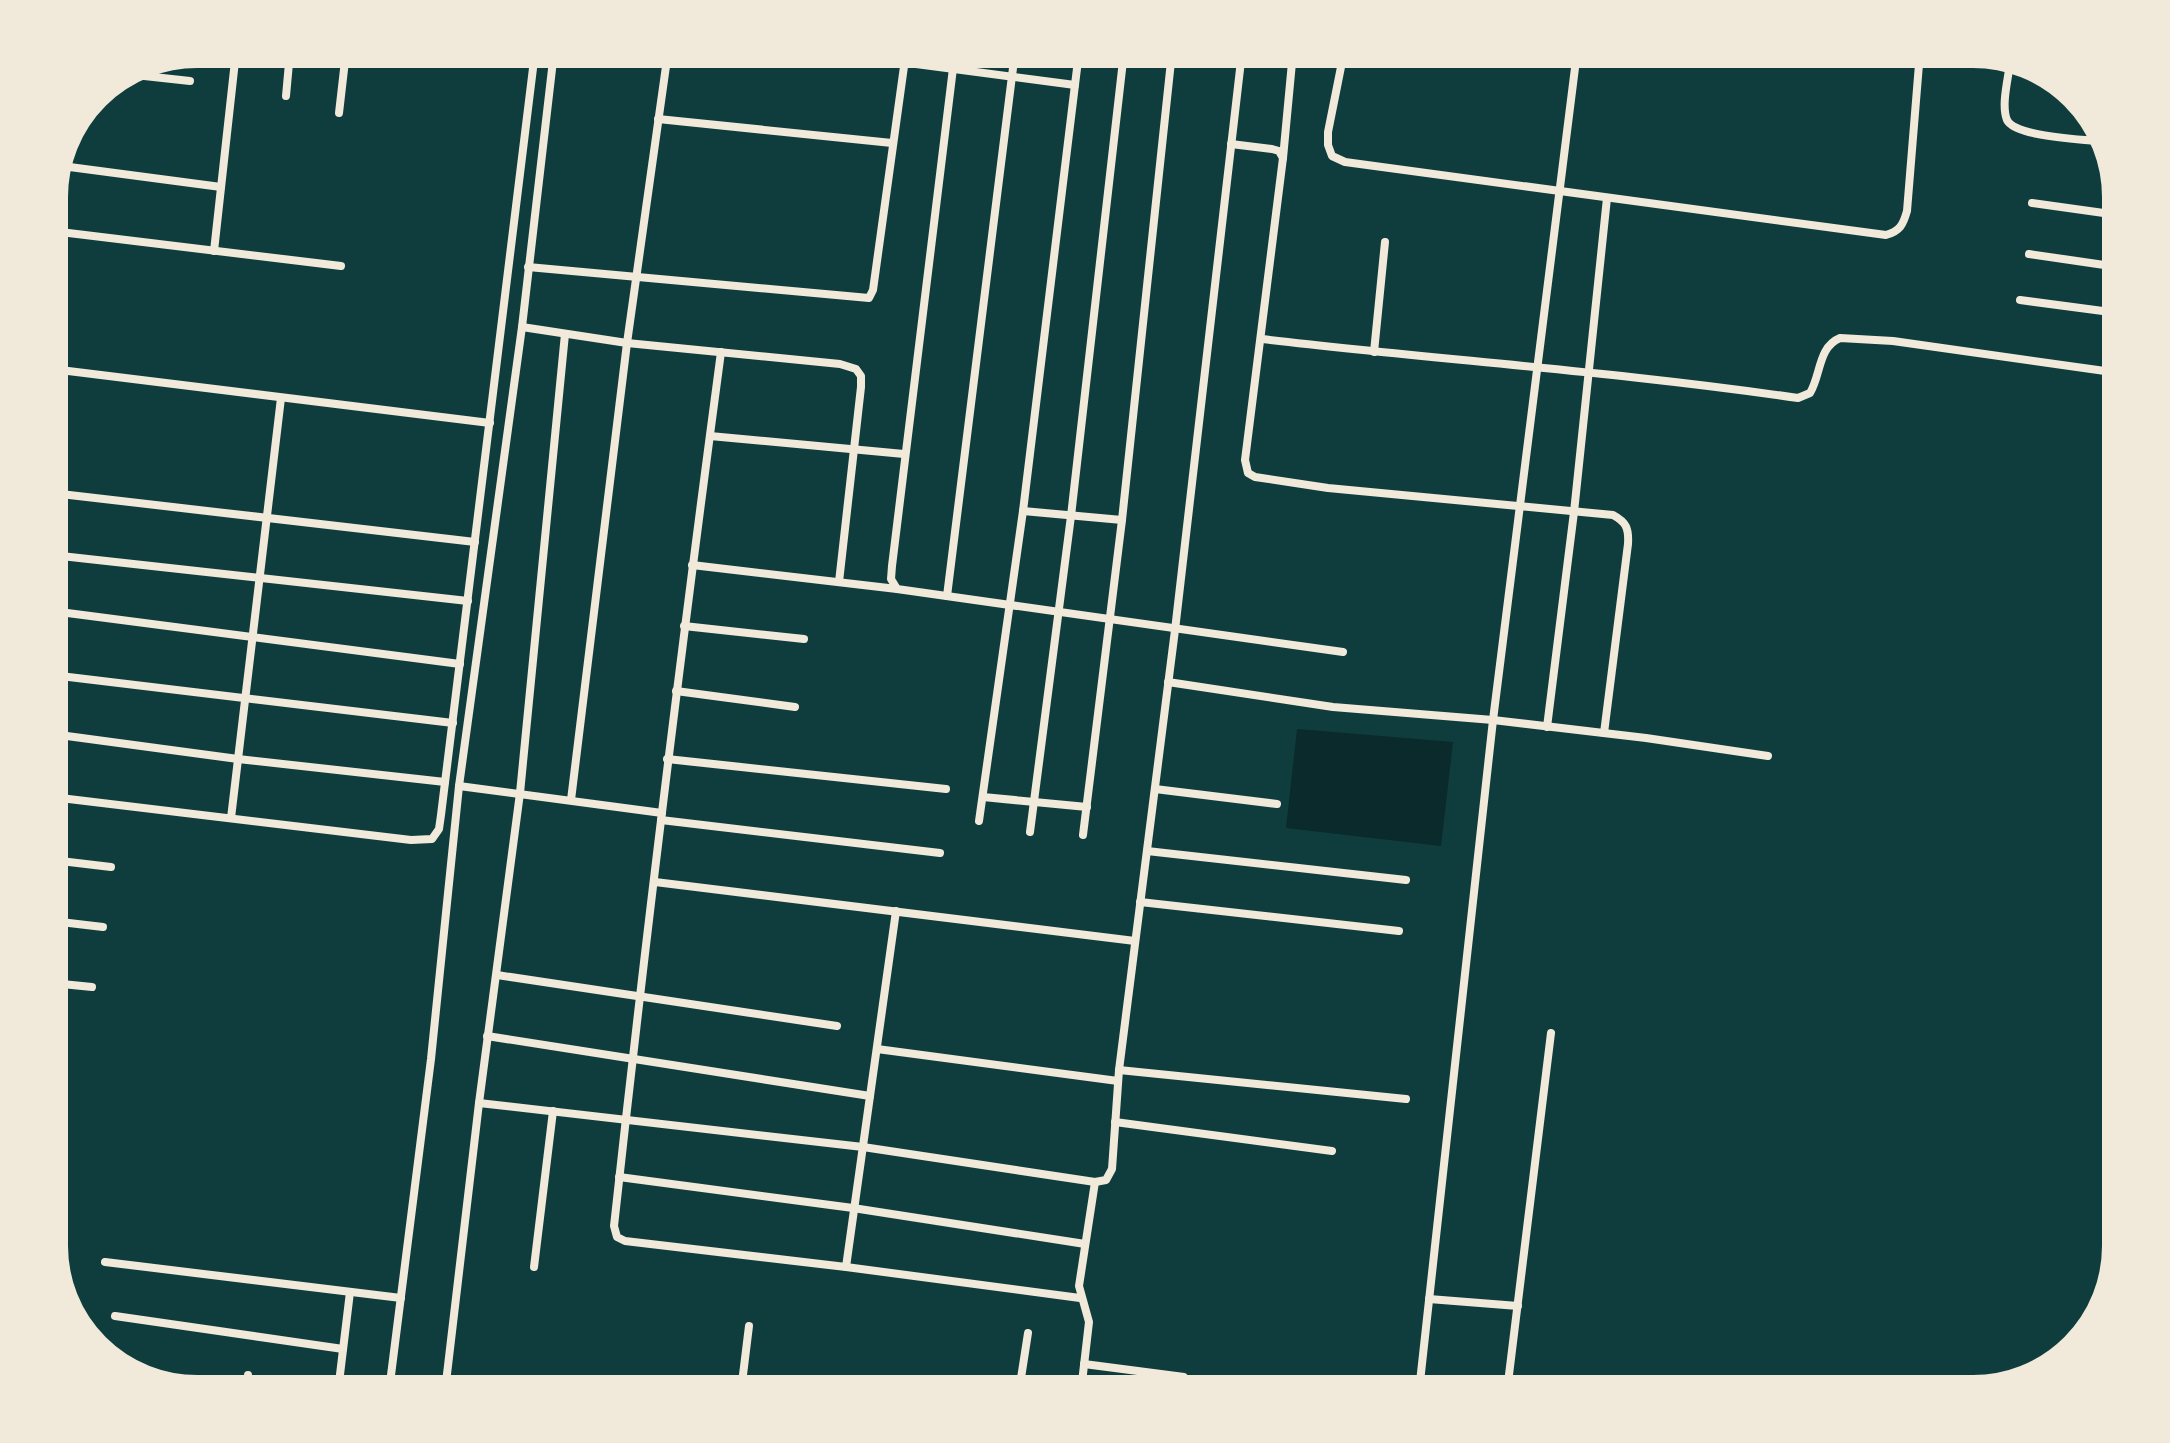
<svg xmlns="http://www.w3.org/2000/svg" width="2170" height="1443" viewBox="0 0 2170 1443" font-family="'Times New Roman',serif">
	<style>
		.water { fill: #0a2a2b }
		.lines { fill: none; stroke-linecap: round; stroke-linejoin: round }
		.minor { stroke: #f1e9da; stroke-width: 8 }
		.rim { fill: none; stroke: #f1e9da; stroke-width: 4 }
	</style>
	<rect width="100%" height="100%" fill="#0f3d3e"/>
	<polygon class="water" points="1297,729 1453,742 1441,846 1286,828"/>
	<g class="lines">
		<g class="minor">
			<polyline points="825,52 1075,85"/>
			<polyline points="955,52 892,566 891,579 897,589 1343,652"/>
			<path d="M1344,52L1328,132V145L1332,156L1345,162L1886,235C1900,231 1903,225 1907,211L1920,52"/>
			<polyline points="1754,52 1847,64"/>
			<path d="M2010,63C2008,80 2001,105 2007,120C2015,137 2084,139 2103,142"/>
			<polyline points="126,74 190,81"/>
			<polyline points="286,96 290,52"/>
			<polyline points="339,113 346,52"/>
			<polyline points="658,119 892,143"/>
			<path d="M1231,144L1272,149L1279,151L1283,158L1245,460L1248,473L1255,477L1328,488L1613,515C1626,522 1629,528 1628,544L1604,733"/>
			<polyline points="1283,158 1293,52"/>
			<polyline points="62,166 221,187"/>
			<polyline points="2032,203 2118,215"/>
			<polyline points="52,231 341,266"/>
			<polyline points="214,251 236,52"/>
			<polyline points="2029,254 2118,267"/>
			<polyline points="528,267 869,298 873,290 906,52"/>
			<polyline points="2020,300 2118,313"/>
			<polyline points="522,327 627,343 840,364 856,369 861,376 861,387 839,582"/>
			<path d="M1262,339C1441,360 1620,372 1798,398L1810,393C1821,375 1818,347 1840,338L1893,341L2112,372"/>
			<path d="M721,352C682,643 646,934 614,1226L617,1237L625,1241L846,1267L1080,1298"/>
			<polyline points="1374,352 1385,242"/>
			<polyline points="52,369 490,423"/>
			<polyline points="710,436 904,454"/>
			<polyline points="52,493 475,542"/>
			<polyline points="1023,511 1122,520"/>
			<polyline points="52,555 468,601"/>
			<polyline points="692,565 897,589"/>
			<polyline points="947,596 1015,52"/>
			<polyline points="52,611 460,664"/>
			<polyline points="684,626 804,639"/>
			<polyline points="52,675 453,723"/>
			<polyline points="1168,682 1333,707 1493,720 1646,738 1768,756"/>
			<polyline points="676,691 795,707"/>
			<polyline points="1547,727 1574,512 1607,198"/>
			<polyline points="52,734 238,759 445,782"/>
			<polyline points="667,759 946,789"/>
			<polyline points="459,786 662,813"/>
			<polyline points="1155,789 1277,804"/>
			<polyline points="52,797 411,840 432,839 439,829 441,815 535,52"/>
			<polyline points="983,797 1087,807"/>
			<polyline points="571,800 627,343 668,52"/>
			<polyline points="231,818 281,398"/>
			<polyline points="661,820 940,853"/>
			<polyline points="979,821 1023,511 1079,52"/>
			<polyline points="1030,832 1071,516 1124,52"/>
			<polyline points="1083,835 1122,520 1172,52"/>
			<polyline points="1147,851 1406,880"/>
			<polyline points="52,860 111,867"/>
			<polyline points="655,882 1135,941"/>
			<polyline points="1140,902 1399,931"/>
			<polyline points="52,921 103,927"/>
			<polyline points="497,975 837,1026"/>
			<polyline points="52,983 92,987"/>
			<polyline points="487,1036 870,1096"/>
			<polyline points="877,1049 1118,1081"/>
			<polyline points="1119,1070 1406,1099"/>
			<polyline points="479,1103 863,1147 1095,1182 1106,1180 1112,1169 1119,1070 1175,630 1242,52"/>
			<polyline points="1115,1122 1332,1151"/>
			<polyline points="619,1177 853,1208 1085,1244"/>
			<polyline points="105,1262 401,1298"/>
			<polyline points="534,1267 553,1111"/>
			<polyline points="846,1267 896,911"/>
			<polyline points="1429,1299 1518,1306"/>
			<polyline points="115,1316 343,1349"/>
			<polyline points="1084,1364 1184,1377 1189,1383 1189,1391"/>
			<polyline points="247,1391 248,1375"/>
			<polyline points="338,1391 350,1292"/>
			<polyline points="389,1391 431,1059 459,786 522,327 554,52"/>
			<polyline points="445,1391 479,1103 520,793 565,334"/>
			<polyline points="741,1391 749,1326"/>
			<polyline points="1019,1391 1028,1333"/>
			<polyline points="1081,1391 1089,1322 1079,1286 1095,1182"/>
			<polyline points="1419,1391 1493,720 1577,52"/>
			<polyline points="1507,1391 1551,1033"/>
		</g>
	</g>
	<path d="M0 0H2170V1443H0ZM197 66H1973A131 131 0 0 1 2104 197V1246A131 131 0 0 1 1973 1377H197A131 131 0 0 1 66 1246V197A131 131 0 0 1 197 66Z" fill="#f1e9da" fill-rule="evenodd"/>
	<path class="rim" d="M197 66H1973A131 131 0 0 1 2104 197V1246A131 131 0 0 1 1973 1377H197A131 131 0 0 1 66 1246V197A131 131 0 0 1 197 66Z"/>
</svg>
